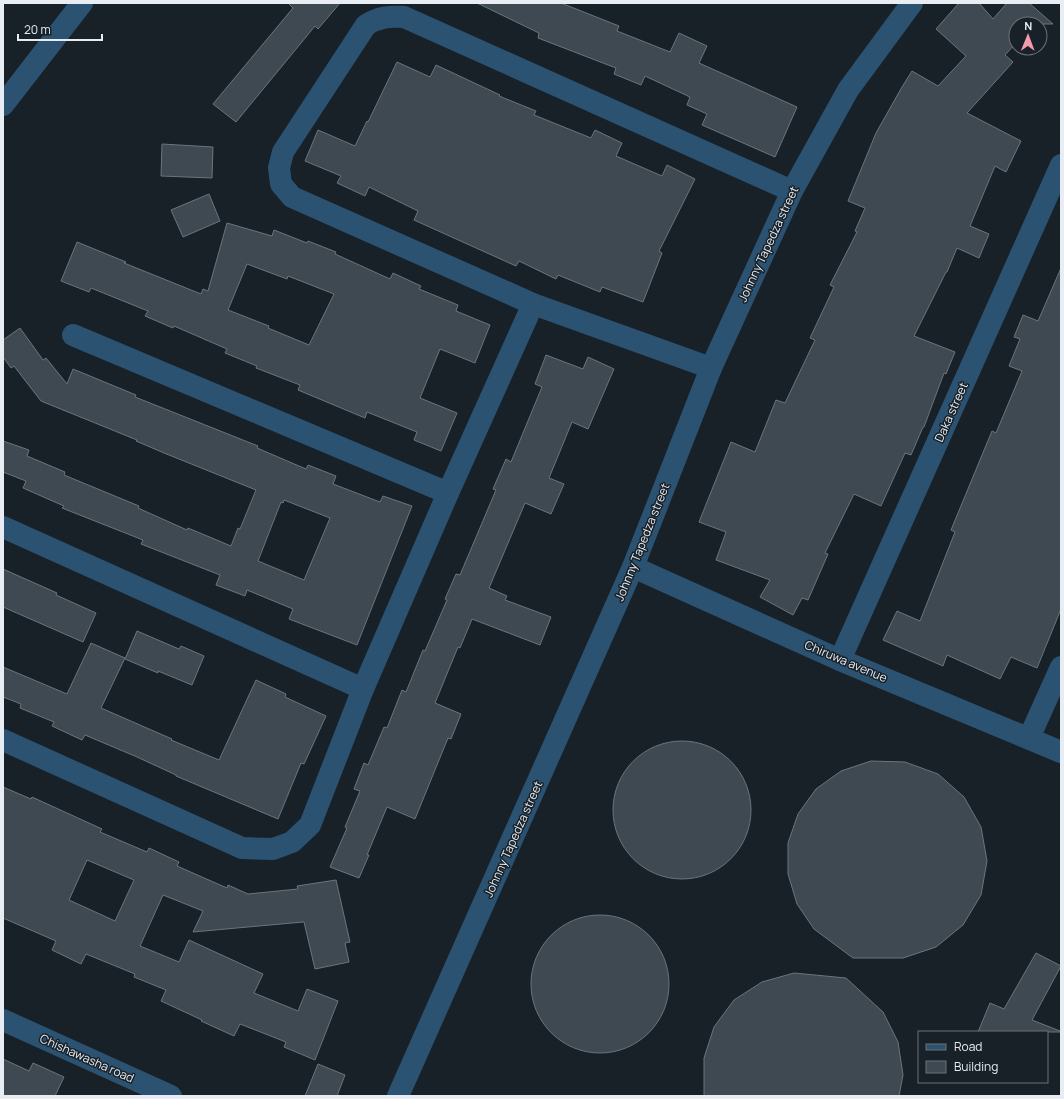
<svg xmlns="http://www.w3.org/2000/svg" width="1064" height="1099" viewBox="0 0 1064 1099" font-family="Manrope,sans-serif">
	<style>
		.building { fill: #3f4951; stroke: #6b757e; fill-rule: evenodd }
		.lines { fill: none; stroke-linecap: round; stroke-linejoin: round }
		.minor { stroke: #2b5271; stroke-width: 22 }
		.tertiary { stroke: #2b5271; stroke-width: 22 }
		.labels { text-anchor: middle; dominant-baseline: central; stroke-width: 3; stroke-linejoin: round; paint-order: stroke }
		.street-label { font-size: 12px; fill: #e7edf2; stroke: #182028 }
	</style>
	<rect width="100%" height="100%" fill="#182028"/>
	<g class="building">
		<polygon points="288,3 340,3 318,29 315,26 236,122 213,104 293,8"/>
		<polygon points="477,3 561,3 619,26 617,31 670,52 679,33 707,46 699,63 797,107 775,157 702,125 707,114 687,105 690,97 645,76 641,85 614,74 616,68 538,38 539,33"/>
		<polygon points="959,3 979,3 993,19 1007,3 1029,3 1053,24 1016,24 1016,43 1005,55 1013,62 967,113 1021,141 1006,172 995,166 970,226 989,234 979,258 957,248 947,272 946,272 914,336 955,352 946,374 944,373 924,427 923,427 911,455 905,453 881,506 854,494 825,553 828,554 808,600 802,598 793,615 760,597 770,580 716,560 726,532 699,522 731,442 755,452 776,400 785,403 815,340 810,338 834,287 830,285 857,232 855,231 865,208 848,201 876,133 902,87 912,71 938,86 966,56 936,29"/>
		<polygon points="397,62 430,77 436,65 500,95 499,96 536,111 534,115 591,138 595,130 622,143 616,156 662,176 667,165 695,179 659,251 662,253 643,302 602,287 600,292 558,275 556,279 519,261 516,266 414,220 418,211 369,187 365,196 337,183 341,176 305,161 318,130 355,146 367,121 368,122"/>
		<polygon points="162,144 213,147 212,178 161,176"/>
		<polygon points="209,194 220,221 183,237 171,210"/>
		<path d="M227,223L272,236L274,230L307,243L308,241L336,252L335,254L390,279L393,273L421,286L419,289L458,305L456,311L490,325L475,363L440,349L420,398L457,413L441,451L414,440L417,432L367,412L365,418L298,390L300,385L256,368L257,366L225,353L227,349L174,326L173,328L145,316L148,311L91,288L89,292L61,281L77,242L126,262L124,263L201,294L203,289L208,291ZM247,264L287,279L288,276L334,294L309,345L268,328L269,326L228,310Z"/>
		<polygon points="1061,268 1061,609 1037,668 1011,657 1000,679 947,655 943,666 883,640 897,611 920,621 955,532 951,530 992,431 996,433 1022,371 1009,366 1020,339 1014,337 1023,315 1038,321"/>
		<path d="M20,328L43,360L46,358L67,384L73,369L136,395L135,397L258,446L257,448L306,469L308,465L336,476L333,484L380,502L383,496L412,506L357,645L289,619L293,609L247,590L245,596L216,585L220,575L141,544L143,540L62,508L64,506L23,488L26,481L3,472V441L29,450L27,456L65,472L64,475L139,506L138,508L187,530L188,528L231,546L238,528L240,529L256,490L164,453L136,441L137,440L41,401L14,366L11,368L3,357V340ZM284,500L330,518L304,580L258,561L281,502L283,503Z"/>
		<polygon points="546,355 583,369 588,357 614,369 588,429 572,422 549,478 564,484 551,514 525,503 489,588 507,596 505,600 551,617 540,645 472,619 460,648 458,647 435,703 461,714 451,739 448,738 415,819 387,807 367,855 369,855 359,878 330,867 347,828 345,827 360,791 354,789 364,763 368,765 384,727 387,728 402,690 406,692 423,650 425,651 447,600 445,599 456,574 460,575 496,490 493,489 506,459 511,462 542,387 535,384"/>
		<polygon points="3,569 57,593 56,595 96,613 83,642 3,607"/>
		<polygon points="137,631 179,649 181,646 204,656 192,685 158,671 158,673 125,659"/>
		<polygon points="91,643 125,658 101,708 172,739 171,740 219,760 256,680 286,694 285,697 326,716 304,764 301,763 278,819 176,776 176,775 137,757 85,735 82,740 52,726 54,722 20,708 21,704 3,697 3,667 67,694"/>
		<circle cx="682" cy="810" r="69"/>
		<polygon points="871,761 905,762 938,774 964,797 981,827 987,861 981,895 963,925 936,947 903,958 853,958 814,929 797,904 788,874 788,843 798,814 816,789 841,771"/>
		<path d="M3,787L31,799L32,797L102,829L100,832L147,852L149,848L179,862L177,866L227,888L228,885L248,894L298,889L297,886L336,880L350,942L345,943L349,962L315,969L304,922H303L193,932L203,911L163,895L140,946L179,962L189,940L263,974L254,993L298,1011L307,989L338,1001L315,1060L284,1047L286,1042L240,1024L234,1036L201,1021L202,1020L161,1001L166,990L134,977L135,974L86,954L81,964L52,950L56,941L3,918ZM87,860L134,880L115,921L69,900Z"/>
		<circle cx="600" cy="984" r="69"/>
		<polygon points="1036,953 1061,966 1032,1020 1060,1031 1060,1032 978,1032 990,1003 1004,1009"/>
		<polygon points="794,973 846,978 883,1012 898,1042 903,1075 899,1096 704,1096 704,1058 714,1027 734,1000 762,982"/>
		<polygon points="3,1059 29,1071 33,1063 64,1077 55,1096 3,1096"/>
		<polygon points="318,1064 345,1075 337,1096 305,1096"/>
	</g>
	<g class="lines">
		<g class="minor">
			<polyline points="73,335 448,493"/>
			<path d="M711,368L533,304L292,197L281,184L279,168L283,152L366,25C379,17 389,16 404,17L792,191"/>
			<polyline points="3,527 363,689"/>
			<polyline points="633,567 840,660 1061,752"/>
			<polyline points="840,660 1061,165"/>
			<polyline points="1029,738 1061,667"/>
			<polyline points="3,740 242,848 273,849 292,842 310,825 363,689 448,493 533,304"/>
			<polyline points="3,1020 171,1096"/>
			<polyline points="398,1096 633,567 711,368 792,191 848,90 912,3"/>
		</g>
		<polyline class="tertiary" points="3,105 82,3"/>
	</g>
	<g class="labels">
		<g class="street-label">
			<text transform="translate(768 244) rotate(-65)">Johnny Tapedza street</text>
			<text transform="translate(951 412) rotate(-66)">Daka street</text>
			<text transform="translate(642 542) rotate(-68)">Johnny Tapedza street</text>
			<text transform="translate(846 661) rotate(23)">Chiruwa avenue</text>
			<text transform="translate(513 839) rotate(-66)">Johnny Tapedza street</text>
			<text transform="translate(87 1058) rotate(24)">Chishawasha road</text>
		</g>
	</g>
	<rect width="1064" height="1099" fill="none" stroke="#e7edf2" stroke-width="8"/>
	<rect x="918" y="1031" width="130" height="52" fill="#182028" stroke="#6b7279"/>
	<rect x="926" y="1044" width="20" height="6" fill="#2b5271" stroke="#6b7279"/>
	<text x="954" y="1051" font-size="12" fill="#e7edf2">Road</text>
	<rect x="926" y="1061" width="20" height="12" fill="#3f4951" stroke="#6b7279"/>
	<text x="954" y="1071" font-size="12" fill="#e7edf2">Building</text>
	<g transform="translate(1028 36) rotate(1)"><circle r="19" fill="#182028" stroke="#6b7279"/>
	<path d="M0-3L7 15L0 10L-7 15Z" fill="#f39aac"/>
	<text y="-6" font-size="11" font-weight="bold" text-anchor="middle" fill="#e7edf2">N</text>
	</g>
	<path d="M18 34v6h84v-6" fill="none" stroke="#e7edf2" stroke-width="2"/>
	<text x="24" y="34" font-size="12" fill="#e7edf2" stroke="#182028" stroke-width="3" paint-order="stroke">20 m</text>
</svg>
